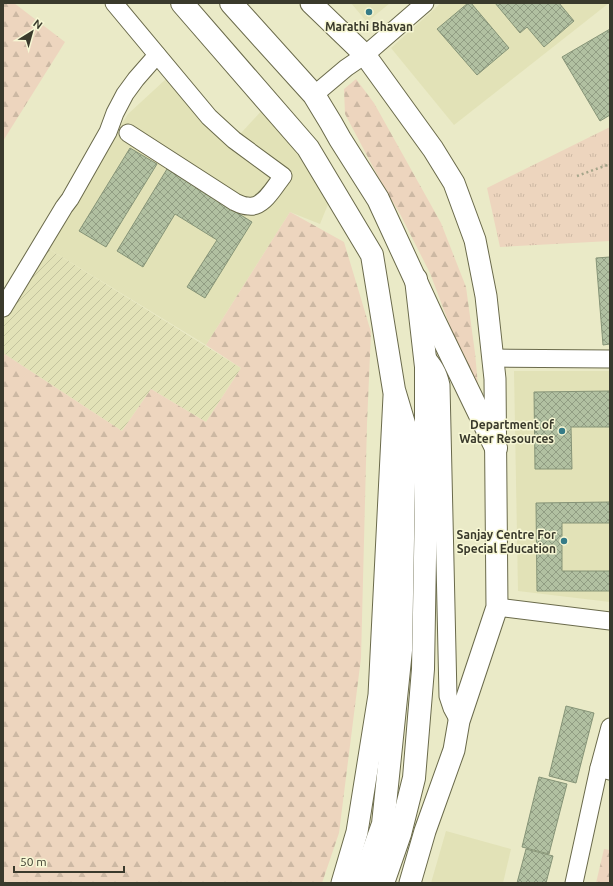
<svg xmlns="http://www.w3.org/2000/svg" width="613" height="886" viewBox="0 0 613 886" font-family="Ubuntu,sans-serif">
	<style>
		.built { fill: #e2e2b7 }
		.industrial { fill: url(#industrial-furrows) }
		.grass { fill: url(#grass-tufts) }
		.forest { fill: url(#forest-firs) }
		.building { fill: url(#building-cross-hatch); stroke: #869477 }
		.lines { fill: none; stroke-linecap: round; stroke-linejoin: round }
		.minor-casing { stroke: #6a6a4b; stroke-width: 19 }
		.major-casing { stroke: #6a6a4b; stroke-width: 23 }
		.highway-casing { stroke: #6a6a4b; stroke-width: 24 }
		.path { stroke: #a5a58a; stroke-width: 2.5; stroke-dasharray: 2 3; stroke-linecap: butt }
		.minor { stroke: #fff; stroke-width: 17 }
		.major { stroke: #fff; stroke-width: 21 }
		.highway { stroke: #fff; stroke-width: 22 }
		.poi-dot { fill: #357b87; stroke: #f7f7d4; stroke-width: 1.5 }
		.labels { text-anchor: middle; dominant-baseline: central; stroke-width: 3; stroke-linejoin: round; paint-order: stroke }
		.poi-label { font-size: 12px; font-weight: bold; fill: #3a3a2c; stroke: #f7f7d4; text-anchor: end }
	</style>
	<defs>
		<pattern id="industrial-furrows" width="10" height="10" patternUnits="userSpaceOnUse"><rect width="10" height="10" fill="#e2e2b7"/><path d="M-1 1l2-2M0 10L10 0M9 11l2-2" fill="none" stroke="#c3c39e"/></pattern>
		<pattern id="grass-tufts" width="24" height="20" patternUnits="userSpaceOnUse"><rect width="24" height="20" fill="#edd5be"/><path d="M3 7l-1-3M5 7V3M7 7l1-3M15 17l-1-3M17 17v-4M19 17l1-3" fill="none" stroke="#ccb8a3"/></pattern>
		<pattern id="forest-firs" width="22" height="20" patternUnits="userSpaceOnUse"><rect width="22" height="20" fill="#edd5be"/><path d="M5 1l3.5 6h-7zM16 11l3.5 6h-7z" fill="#ccb8a3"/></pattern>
		<pattern id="building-cross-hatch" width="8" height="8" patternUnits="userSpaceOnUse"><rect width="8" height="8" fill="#b1c0a1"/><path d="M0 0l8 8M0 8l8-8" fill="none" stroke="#919d83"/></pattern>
	</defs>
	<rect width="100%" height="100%" fill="#eaeac7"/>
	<g class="built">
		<polygon points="351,3 390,3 367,22"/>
		<polygon points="441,3 609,3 454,125 391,48"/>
		<polygon points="166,79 230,145 266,106 331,197 320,224 290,212 206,345 44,246 128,114"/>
		<polygon points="514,371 610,371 610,602 518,591"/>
		<polygon points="446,831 511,849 503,883 431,883"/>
	</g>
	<polygon class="industrial" points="44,246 241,368 206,422 151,389 122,431 3,353 3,322"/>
	<polygon class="grass" points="610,127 610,241 500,247 487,188"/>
	<g class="forest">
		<polygon points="3,3 14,3 65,42 3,141"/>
		<polygon points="356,79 374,103 441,223 466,287 475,353 478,385 472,385 430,273 400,214 380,180 345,114 344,89"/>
		<polygon points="290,212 344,242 371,332 367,424 361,658 339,833 322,883 3,883 3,353 122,431 151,389 206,422 241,368 206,345"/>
		<polygon points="604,849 610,850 610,883 596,883"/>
	</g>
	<g class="building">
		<polygon points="468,3 471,3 509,48 477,75 437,29"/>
		<polygon points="495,3 559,3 574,21 544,47 527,27 520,33"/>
		<polygon points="610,29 610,115 600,121 562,57"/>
		<polygon points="130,148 157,164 106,247 79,231"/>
		<polygon points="167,169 252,222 205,298 187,287 217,240 175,214 143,267 117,251"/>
		<polygon points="610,257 610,344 603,345 596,258"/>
		<polygon points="610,391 610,427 571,427 572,469 535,469 534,392"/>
		<polygon points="610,502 610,523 562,523 562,571 610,571 610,591 537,591 536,503"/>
		<polygon points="566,706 594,713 576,783 549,776"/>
		<polygon points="539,777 567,784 549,854 522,847"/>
		<polygon points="526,849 553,856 546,883 517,883"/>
	</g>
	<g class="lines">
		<g class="minor-casing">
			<g id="minor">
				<path d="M114,3L209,117L234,140L283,176C274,187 263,209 248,206C244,206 239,204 235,202L128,133"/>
				<polyline points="314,95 346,68 365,55 425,3"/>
				<polyline points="3,308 64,207 70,199 108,132 115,113 125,94 136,79 157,55"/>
				<path d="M424,354C433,365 438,371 441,385L448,696L452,708L459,721"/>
				<polyline points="493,358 610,359"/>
				<polyline points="497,607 610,621"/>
				<polyline points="610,771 599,768 610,727"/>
				<polyline points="574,883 599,768"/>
			</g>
		</g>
		<g class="major-casing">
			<g id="major">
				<polyline points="311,3 365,55 433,149 454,183 475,240 486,296 495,379 497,607 459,721 454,750 425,831 410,883"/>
				<polyline points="342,883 357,832 379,695 394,396"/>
			</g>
		</g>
		<g class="highway-casing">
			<g id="highway">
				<polyline points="182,3 308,148 372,255 394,390 405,427 401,650 383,824 362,883"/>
				<polyline points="231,3 314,95 331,123 340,139 378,199 434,320 496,448"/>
				<polyline points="383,883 400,834 414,778 423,669 426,502 426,367 416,279"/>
			</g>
		</g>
		<polyline class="path" points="577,176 610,164"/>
		<use href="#minor" class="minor"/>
		<use href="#major" class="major"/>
		<use href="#highway" class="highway"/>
	</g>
	<g class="poi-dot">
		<circle cx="369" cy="12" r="4"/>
		<circle cx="562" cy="431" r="4"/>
		<circle cx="564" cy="541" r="4"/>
	</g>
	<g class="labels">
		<g class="poi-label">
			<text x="369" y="26" text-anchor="middle">Marathi Bhavan</text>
			<text x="554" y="424">Department of<tspan x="554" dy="14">Water Resources</tspan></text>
			<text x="556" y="534">Sanjay Centre For<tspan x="556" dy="14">Special Education</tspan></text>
		</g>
	</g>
	<rect width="613" height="886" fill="none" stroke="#3a3a2c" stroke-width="8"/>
	<g transform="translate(32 32) rotate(37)" stroke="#f7f7d4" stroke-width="3" paint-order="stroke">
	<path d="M0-3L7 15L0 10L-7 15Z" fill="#3a3a2c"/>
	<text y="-6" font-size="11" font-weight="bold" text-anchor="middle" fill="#3a3a2c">N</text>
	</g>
	<path d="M14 866v6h110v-6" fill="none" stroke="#3a3a2c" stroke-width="2"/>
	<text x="20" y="866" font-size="12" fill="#3a3a2c" stroke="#f7f7d4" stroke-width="3" paint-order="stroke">50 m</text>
</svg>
